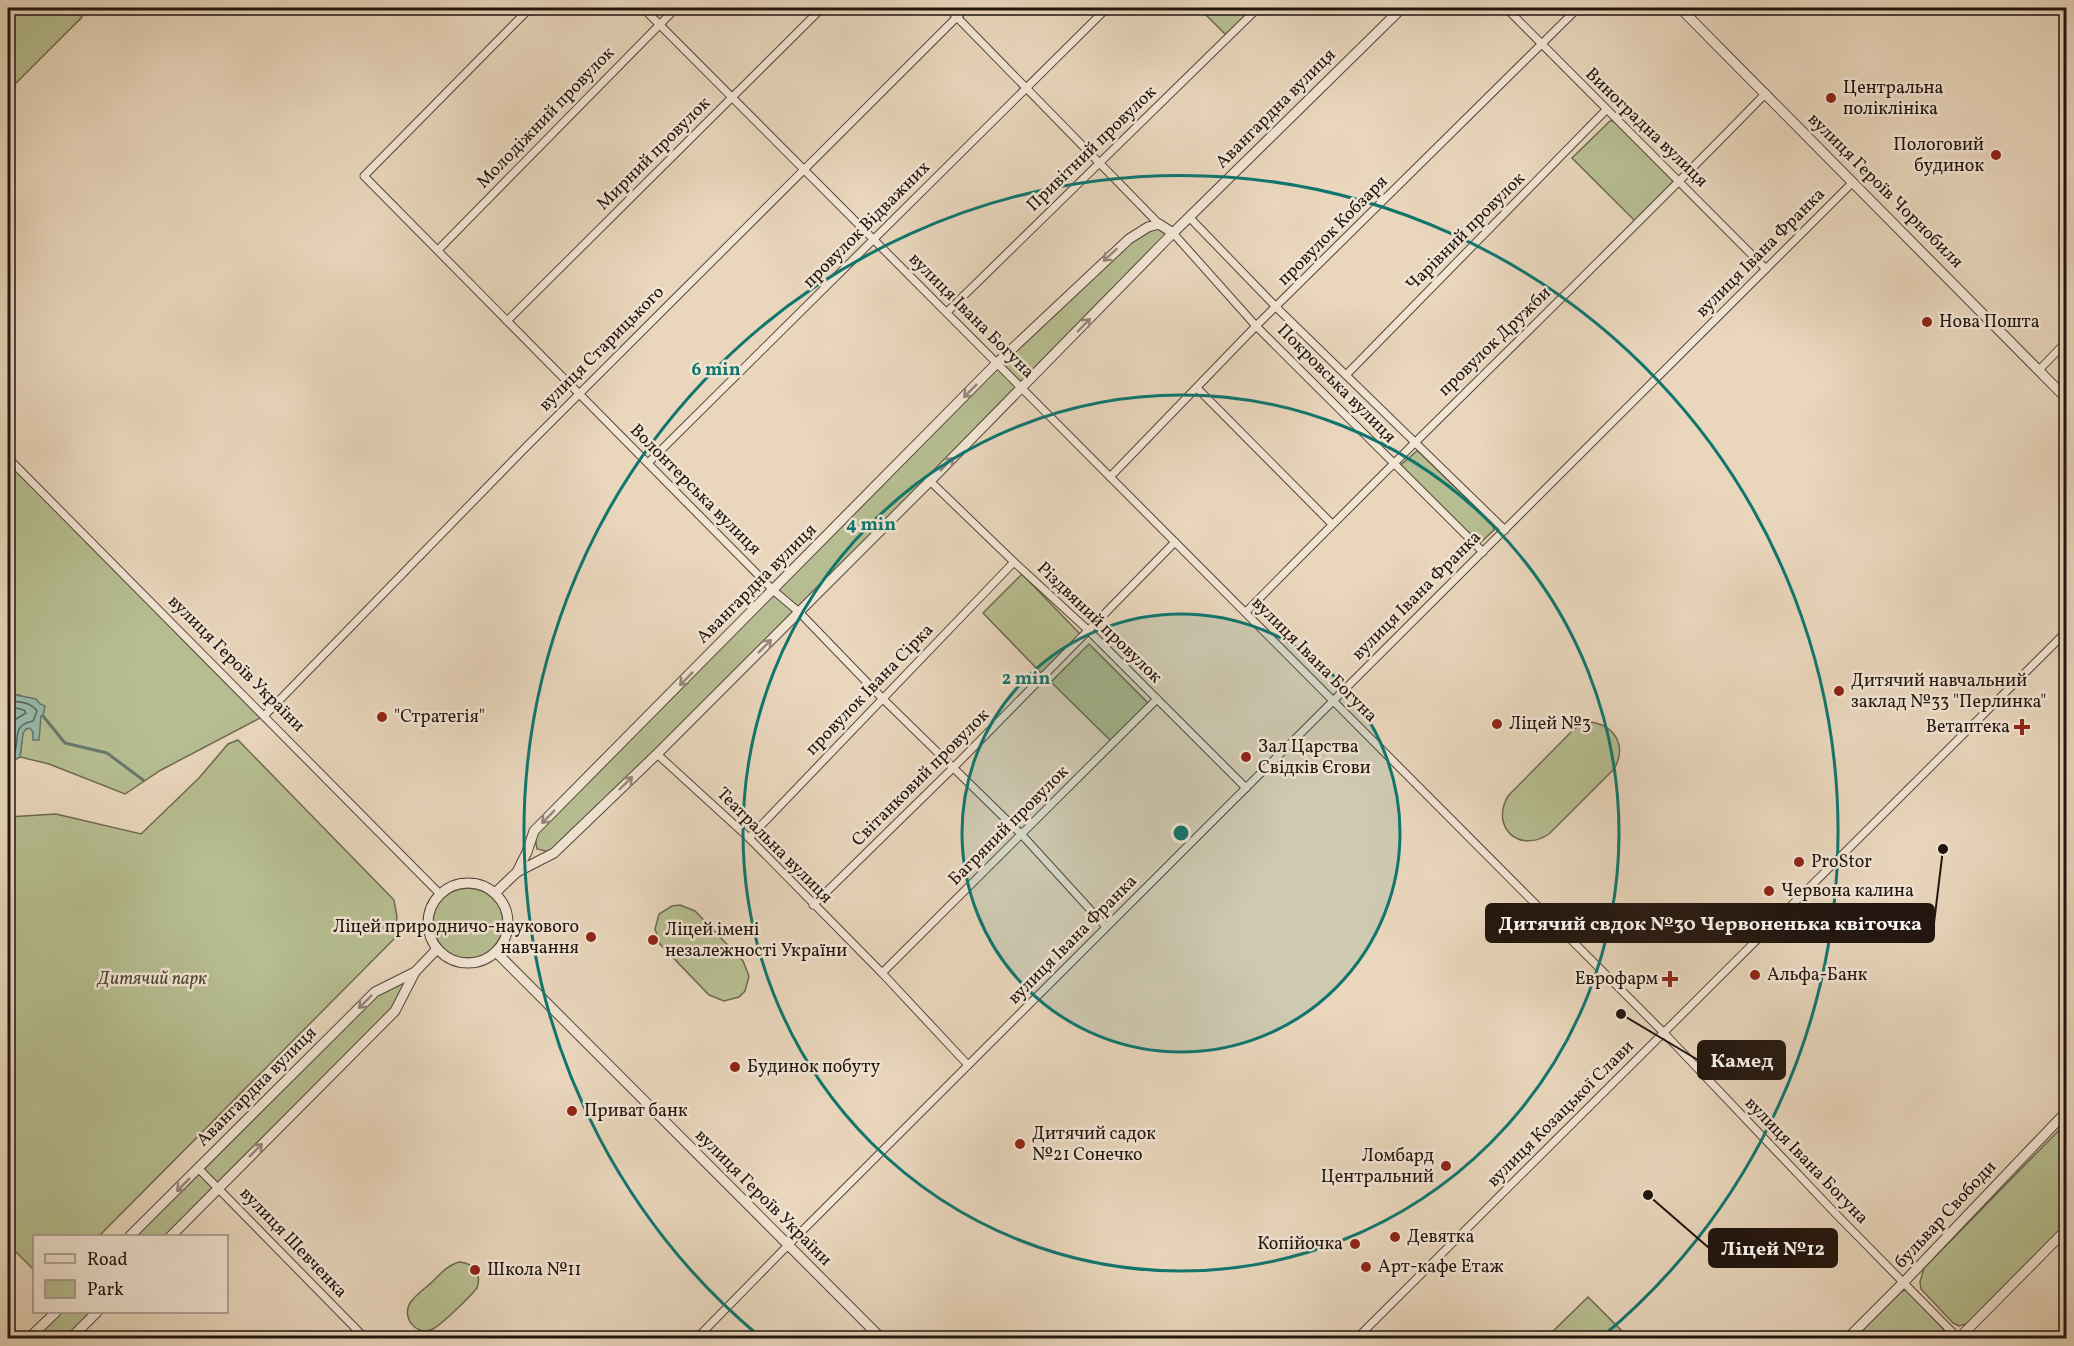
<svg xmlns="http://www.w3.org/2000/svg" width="2074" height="1346" viewBox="0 0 2074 1346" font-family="Vollkorn,serif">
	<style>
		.green { fill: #b6be91; stroke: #6c6a50; stroke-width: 1.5 }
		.water { fill: #98baac; stroke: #68786d; stroke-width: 1.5 }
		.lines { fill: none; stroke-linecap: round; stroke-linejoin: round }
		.shore { stroke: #5c685e; stroke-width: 1.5 }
		.stream { stroke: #68786d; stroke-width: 3 }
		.minor-casing { stroke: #53453a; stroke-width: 9 }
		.tertiary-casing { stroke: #53453a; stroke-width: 11 }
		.minor { stroke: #f1e4d3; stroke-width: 7 }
		.tertiary { stroke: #f1e4d3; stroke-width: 9 }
		.oneway { stroke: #93877b }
		.ring { fill: none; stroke: #0f766e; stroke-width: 3 }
		.poi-dot { fill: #8f2418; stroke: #f1e4d3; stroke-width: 2 }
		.labels { text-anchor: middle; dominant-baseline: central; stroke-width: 5; stroke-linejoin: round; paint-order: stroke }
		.poi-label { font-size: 18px; fill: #21150f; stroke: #f1e4d3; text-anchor: start }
		.street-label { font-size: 18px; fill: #21150f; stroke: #f1e4d3 }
		.park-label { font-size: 18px; font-style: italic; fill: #4e4836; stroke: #f1e4d3 }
		.centre { fill: #0f766e; stroke: #f1e4d3; stroke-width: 3 }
		.ring-label { font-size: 18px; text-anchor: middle; font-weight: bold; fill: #0f766e; stroke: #f1e4d3; stroke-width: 5; stroke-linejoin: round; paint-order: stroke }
		.leader { fill: none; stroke: #21150f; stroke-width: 2 }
		.callout-dot { fill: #21150f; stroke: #f1e4d3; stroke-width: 2 }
		.callout { fill: #21150f; stroke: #21150f; stroke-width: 2 }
		.callout-label { font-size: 20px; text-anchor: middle; font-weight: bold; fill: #fff }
	</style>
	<rect width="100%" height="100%" fill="#e9d6bc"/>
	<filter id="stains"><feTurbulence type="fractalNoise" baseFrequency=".00333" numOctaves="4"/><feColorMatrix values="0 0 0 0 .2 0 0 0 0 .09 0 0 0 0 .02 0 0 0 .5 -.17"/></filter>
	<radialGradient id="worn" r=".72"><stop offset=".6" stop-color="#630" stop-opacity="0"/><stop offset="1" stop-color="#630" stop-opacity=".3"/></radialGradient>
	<g class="green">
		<polygon points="8,8 71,8 82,17 8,91"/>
		<polygon points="1199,8 1257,8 1228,37"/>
		<polygon points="1610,121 1614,121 1675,181 1637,223 1572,158"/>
		<polygon points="1159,224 1173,233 554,853 537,849 534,831 1113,253"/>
		<polygon points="1417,451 1420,453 1493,524 1494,530 1477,546 1397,468"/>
		<path d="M8,458L264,716L161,770L125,794L49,764L20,757L23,732L26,729L30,728L33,732C41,723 41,716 40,704L19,695L11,694L8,702Z"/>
		<polygon points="1022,574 1082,636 1042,674 983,613"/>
		<polygon points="1089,644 1148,703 1111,741 1051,682"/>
		<path d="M1591,722C1616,726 1627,747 1614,769L1549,834C1519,854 1490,827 1508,796L1574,729L1582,724Z"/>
		<polygon points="238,740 394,900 397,917 394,939 99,1236 34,1236 34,1270 8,1244 8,817 56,814 141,834 199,778 228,744"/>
		<circle cx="468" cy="923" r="35"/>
		<polygon points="680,905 695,911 743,961 749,976 745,991 739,997 724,1001 709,995 660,944 655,929 659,914 672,906"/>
		<polygon points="415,972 400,1003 171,1236 131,1236 375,992"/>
		<polygon points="2066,1123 2066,1225 1969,1323 1959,1326 1953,1323 1921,1289 1920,1282 1924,1268"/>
		<path d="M459,1262C474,1263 482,1274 477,1288C470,1297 442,1324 433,1329C417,1337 401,1318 410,1303C415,1295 426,1288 433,1281C441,1273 448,1265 459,1262Z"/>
		<polygon points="1905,1290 1909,1291 1947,1333 1950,1338 1854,1338 1902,1291"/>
		<polygon points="1588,1297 1623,1332 1617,1338 1546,1338"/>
		<polygon points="56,1312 97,1312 71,1338 29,1338"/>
	</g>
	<polygon class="water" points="11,694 36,699 40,704 45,706 43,716 41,716 39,740 33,740 33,732 30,728 26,729 23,733 20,757 8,764 8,702"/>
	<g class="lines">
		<g class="shore">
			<path d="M8,702C18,701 30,701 37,711L33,721C13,725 19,736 15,752L8,757"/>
			<polyline points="8,709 16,708 24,710 26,713 16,719 11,726 8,748"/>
		</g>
		<polyline class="stream" points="43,716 65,743 107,753 143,780"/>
		<g class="minor-casing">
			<g id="minor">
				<polyline points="530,8 364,176 774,591 799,612 883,699 1022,835 1106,927"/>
				<polyline points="643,8 1664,1033 1835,1213 1958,1338"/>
				<polyline points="948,8 1159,224"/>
				<polyline points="1506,8 1766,269"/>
				<polyline points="1190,218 1277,308 1505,530"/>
				<polyline points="1173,233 1256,326 1483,552"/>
				<polyline points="438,250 676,8"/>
				<polyline points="947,312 1258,8"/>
				<polyline points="507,321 822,8"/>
				<polyline points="2039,370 2066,342"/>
				<polyline points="1346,375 1606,110"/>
				<polyline points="1197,388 1332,524"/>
				<polyline points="8,458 440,894"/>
				<polyline points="648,463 1107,8"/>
				<polyline points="1110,477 1256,326 1578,8"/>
				<polyline points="930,481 1014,562 1089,631 1246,788"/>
				<path d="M1246,612C1417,437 1595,269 1766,93"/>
				<polyline points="264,716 527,446 966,8"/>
				<polyline points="657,754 749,838 882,973 968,1065"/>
				<polyline points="749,838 1014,562"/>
				<polyline points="813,905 954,767 1175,542"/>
				<polyline points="882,973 1157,699"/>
				<polyline points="199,1169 365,1338"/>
				<polyline points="697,1338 797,1236 1853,182"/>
				<polyline points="1357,1338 2066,632"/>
			</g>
		</g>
		<g class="tertiary-casing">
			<g id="tertiary">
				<polyline points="1680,8 2066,398"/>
				<polyline points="517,872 527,852 534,831 997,363 1129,239 1148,227 1159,224 1173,233 1402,8"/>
				<circle cx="468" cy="923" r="40"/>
				<polyline points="495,893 517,872 554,853 657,754 930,481 1173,233"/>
				<polyline points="496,952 881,1338"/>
				<polyline points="130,1236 375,992 415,972"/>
				<polyline points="171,1236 395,1011 415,972 437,949"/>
				<polyline points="29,1338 56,1312"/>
				<polyline points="71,1338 97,1312"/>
				<polyline points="1848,1338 1904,1282 2066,1112"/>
				<polyline points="1959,1338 2066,1230"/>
			</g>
		</g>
		<use href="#minor" class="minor"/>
		<use href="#tertiary" class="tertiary"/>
	</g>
	<defs><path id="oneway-shaft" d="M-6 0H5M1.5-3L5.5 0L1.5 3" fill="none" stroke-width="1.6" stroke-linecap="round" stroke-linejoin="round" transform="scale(1.5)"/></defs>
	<g class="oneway">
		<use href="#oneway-shaft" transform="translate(1110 255) rotate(138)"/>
		<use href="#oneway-shaft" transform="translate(1084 325) rotate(-46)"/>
		<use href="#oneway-shaft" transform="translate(970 391) rotate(135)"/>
		<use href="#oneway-shaft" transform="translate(947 464) rotate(-45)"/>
		<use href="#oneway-shaft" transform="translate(765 646) rotate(-45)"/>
		<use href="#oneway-shaft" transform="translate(686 679) rotate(135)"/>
		<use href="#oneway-shaft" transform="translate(626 783) rotate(-44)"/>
		<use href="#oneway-shaft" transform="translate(548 817) rotate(135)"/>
		<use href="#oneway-shaft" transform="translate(365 1002) rotate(135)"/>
		<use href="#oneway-shaft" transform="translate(256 1150) rotate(-45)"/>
		<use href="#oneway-shaft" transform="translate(183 1185) rotate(135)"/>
	</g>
	<circle cx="1181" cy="833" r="219" fill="#0f766e" fill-opacity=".12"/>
	<g class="ring">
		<circle cx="1181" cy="833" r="219"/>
		<circle cx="1181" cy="833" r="438"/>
		<path d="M759 1336A657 657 0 1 1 1603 1336"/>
	</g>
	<g class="poi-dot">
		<circle cx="1831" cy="98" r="6"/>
		<circle cx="1996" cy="155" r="6"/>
		<circle cx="1927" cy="322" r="6"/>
		<circle cx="1839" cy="691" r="6"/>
		<circle cx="382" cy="717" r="6"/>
		<circle cx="1497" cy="724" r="6"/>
		<path d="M2019 718h6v6h6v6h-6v6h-6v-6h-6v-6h6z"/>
		<circle cx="1246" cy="757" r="6"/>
		<circle cx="1799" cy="862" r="6"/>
		<circle cx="1769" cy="891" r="6"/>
		<circle cx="591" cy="937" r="6"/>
		<circle cx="653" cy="940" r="6"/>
		<circle cx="1755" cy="975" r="6"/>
		<path d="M1667 970h6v6h6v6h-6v6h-6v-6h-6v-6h6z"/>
		<circle cx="735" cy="1067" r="6"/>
		<circle cx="572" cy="1111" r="6"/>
		<circle cx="1020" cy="1144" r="6"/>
		<circle cx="1446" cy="1166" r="6"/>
		<circle cx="1395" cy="1237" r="6"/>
		<circle cx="1355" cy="1244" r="6"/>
		<circle cx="1366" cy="1267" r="6"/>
		<circle cx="475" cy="1270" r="6"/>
	</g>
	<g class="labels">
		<g class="poi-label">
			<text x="1843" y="88">Центральна<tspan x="1843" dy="21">поліклініка</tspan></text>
			<text x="1984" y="145" text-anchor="end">Пологовий<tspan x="1984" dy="21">будинок</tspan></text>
			<text x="1939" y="322">Нова Пошта</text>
			<text x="1851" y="681">Дитячий навчальний<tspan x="1851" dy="21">заклад №33 "Перлинка"</tspan></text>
			<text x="394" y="717">"Стратегія"</text>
			<text x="1509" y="724">Ліцей №3</text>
			<text x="2010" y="727" text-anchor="end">Ветаптека</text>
			<text x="1258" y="747">Зал Царства<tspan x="1258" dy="21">Свідків Єгови</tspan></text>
			<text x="1811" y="862">ProStor</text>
			<text x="1781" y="891">Червона калина</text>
			<text x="579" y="927" text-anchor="end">Ліцей природничо-наукового<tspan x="579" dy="21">навчання</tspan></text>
			<text x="665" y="930">Ліцей імені<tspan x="665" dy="21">незалежності України</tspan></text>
			<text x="1767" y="975">Альфа-Банк</text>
			<text x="1658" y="979" text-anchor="end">Еврофарм</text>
			<text x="747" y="1067">Будинок побуту</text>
			<text x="584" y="1111">Приват банк</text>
			<text x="1032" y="1134">Дитячий садок<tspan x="1032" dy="21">№21 Сонечко</tspan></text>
			<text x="1434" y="1156" text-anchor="end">Ломбард<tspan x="1434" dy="21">Центральний</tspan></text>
			<text x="1407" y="1237">Девятка</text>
			<text x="1343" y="1244" text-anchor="end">Копійочка</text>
			<text x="1378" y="1267">Арт-кафе Етаж</text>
			<text x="487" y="1270">Школа №11</text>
		</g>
		<g class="street-label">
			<text transform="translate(1276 109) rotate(-45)">Авангардна вулиця</text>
			<text transform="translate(546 118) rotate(-46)">Молодіжний провулок</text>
			<text transform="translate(1646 128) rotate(44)">Виноградна вулиця</text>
			<text transform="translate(1092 149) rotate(-44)">Привітний провулок</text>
			<text transform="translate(654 154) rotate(-45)">Мирний провулок</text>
			<text transform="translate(1885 191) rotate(45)">вулиця Героїв Чорнобиля</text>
			<text transform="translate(867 225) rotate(-45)">провулок Відважних</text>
			<text transform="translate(1333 231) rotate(-45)">провулок Кобзаря</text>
			<text transform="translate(1466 232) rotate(-45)">Чарівний провулок</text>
			<text transform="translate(1761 253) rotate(-45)">вулиця Івана Франка</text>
			<text transform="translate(971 316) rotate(45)">вулиця Івана Богуна</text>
			<text transform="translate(1495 342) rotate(-44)">провулок Дружби</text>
			<text transform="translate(602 349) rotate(-45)">вулиця Старицького</text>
			<text transform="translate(1336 384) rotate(45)">Покровська вулиця</text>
			<text transform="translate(695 490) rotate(45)">Волонтерська вулиця</text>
			<text transform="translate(757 584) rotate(-45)">Авангардна вулиця</text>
			<text transform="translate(1417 596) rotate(-45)">вулиця Івана Франка</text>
			<text transform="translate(1099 623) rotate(44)">Різдвяний провулок</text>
			<text transform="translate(1314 660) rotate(45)">вулиця Івана Богуна</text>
			<text transform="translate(236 664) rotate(45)">вулиця Героїв України</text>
			<text transform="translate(870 690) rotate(-46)">провулок Івана Сірка</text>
			<text transform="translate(921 778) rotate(-45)">Світанковий провулок</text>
			<text transform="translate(1009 826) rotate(-45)">Багряний провулок</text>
			<text transform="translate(774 846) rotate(45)">Театральна вулиця</text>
			<text transform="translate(1073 940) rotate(-45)">вулиця Івана Франка</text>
			<text transform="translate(257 1087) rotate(-45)">Авангардна вулиця</text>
			<text transform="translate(1561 1114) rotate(-45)">вулиця Козацької Слави</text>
			<text transform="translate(1806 1161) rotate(46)">вулиця Івана Богуна</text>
			<text transform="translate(763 1198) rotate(45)">вулиця Героїв України</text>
			<text transform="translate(1946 1215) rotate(-47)">бульвар Свободи</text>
			<text transform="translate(293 1243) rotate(46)">вулиця Шевченка</text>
		</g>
		<g class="park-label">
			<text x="152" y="979">Дитячий парк</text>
		</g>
	</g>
	<circle cx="1181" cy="833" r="9" class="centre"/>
	<g class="ring-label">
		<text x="716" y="375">6 min</text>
		<text x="871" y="530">4 min</text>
		<text x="1026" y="684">2 min</text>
	</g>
	<path class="leader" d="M1943 849L1934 923M1621 1014L1698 1060M1648 1195L1709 1248"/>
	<g class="callout-dot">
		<circle cx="1943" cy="849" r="6"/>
		<circle cx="1621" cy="1014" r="6"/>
		<circle cx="1648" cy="1195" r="6"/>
	</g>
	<g class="callout">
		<rect x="1486" y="904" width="448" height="38" rx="6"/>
		<rect x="1698" y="1041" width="87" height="38" rx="6"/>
		<rect x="1709" y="1229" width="128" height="38" rx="6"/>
	</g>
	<g class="callout-label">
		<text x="1710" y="930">Дитячий свдок №30 Червоненька квіточка</text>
		<text x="1742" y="1067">Камед</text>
		<text x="1773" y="1255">Ліцей №12</text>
	</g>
	<rect width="2074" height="1346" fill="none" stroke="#e9d6bc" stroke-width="30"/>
	<rect x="9" y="9" width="2056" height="1328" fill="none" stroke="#21150f" stroke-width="3"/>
	<rect x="15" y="15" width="2044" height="1316" fill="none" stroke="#21150f" stroke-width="1.5"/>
	<rect x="33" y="1235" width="195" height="78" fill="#f1e4d3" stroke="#9e9185" stroke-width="1.5"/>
	<rect x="45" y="1254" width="30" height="9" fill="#f1e4d3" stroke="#9e9185" stroke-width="1.5"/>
	<text x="87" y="1265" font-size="18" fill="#21150f">Road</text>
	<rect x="45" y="1280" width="30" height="18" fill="#b6be91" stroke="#9e9185" stroke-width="1.5"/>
	<text x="87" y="1295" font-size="18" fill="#21150f">Park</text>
	<rect width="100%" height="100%" filter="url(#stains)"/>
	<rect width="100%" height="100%" fill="url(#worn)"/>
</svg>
